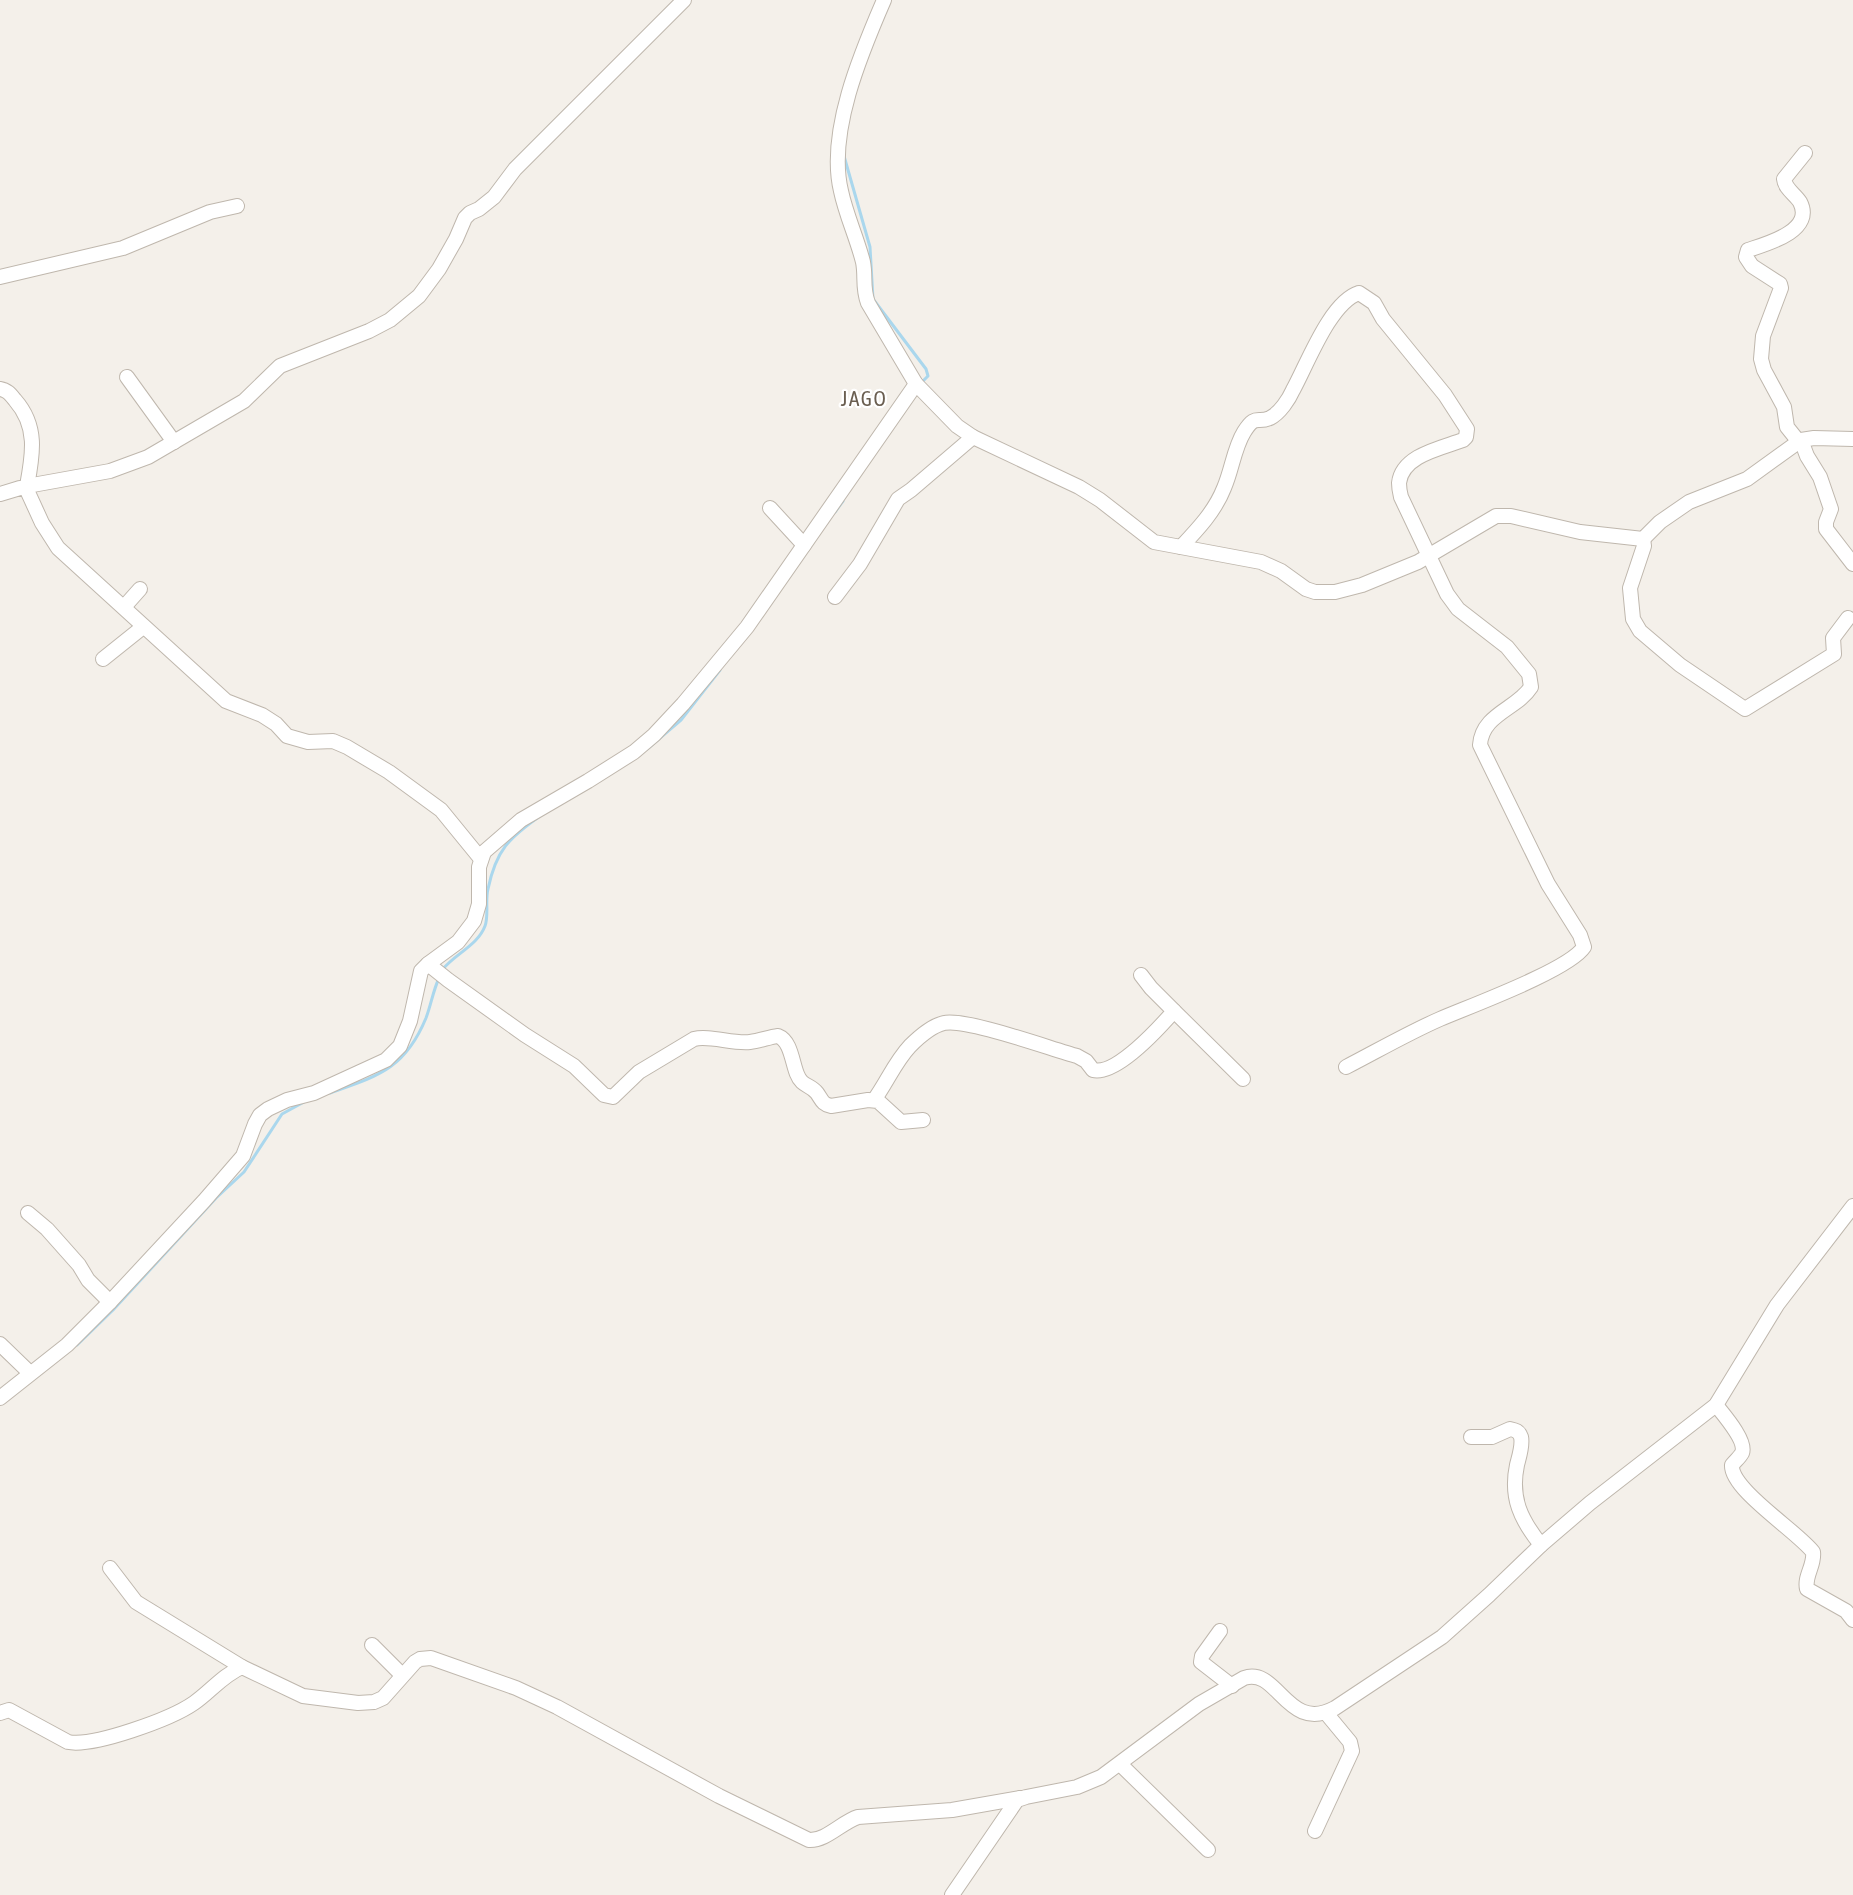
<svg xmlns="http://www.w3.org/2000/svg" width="1853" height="1895" viewBox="0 0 1853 1895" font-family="'Asap Condensed',sans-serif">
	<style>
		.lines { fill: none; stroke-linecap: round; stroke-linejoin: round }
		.stream { stroke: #aad7ed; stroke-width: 3 }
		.minor-casing { stroke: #bfb7ad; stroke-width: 16 }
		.minor { stroke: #fff; stroke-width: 14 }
		.labels { text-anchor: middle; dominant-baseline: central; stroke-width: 4.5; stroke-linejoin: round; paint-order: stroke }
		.quarter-label { font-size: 21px; letter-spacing: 1.5px; fill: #6a5e50; stroke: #fff }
	</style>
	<rect width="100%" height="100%" fill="#f4f0ea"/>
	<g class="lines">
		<g class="stream">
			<polyline points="844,156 870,247 873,299 926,369 928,376 921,383"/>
			<polyline points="835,512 843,501"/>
			<polyline points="647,749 681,720 720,670"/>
			<path d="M443,969C455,954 478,945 485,926C489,915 485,901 488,889C496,850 509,838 540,816"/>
			<path d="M330,1093C378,1076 405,1069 426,1018C431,1005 433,991 439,978"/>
			<polyline points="77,1345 113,1310 216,1198 244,1172 282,1114 304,1102"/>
		</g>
		<g class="minor-casing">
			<g id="minor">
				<polyline points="0,277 123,248 210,212 237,206"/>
				<polyline points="127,377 174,442"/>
				<polyline points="916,384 957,426 973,437 1079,487 1100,500 1154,542 1261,562 1281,571 1306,589 1315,592 1335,592 1362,585 1418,562 1496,516 1511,516 1580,532 1643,539 1660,522 1689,502 1747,479 1801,440 1814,438 1853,439"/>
				<path d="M0,389C7,390 10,394 15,400C38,426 33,454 27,486"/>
				<polyline points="1801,440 1807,456 1820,477 1831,509 1826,522 1826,529 1853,564"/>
				<path d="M1799,442L1787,427L1784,407L1764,370L1761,359L1763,336L1781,288L1780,284L1752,266L1746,257L1748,250C1766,244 1815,231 1800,202C1795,194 1785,189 1784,179L1805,153"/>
				<polyline points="26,488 27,486 110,471 148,457 244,401 280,366 369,331 390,320 419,296 439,269 456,239 465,218 470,213 479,209 494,197 515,169 684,0"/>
				<polyline points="0,494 20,488 26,488 42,523 58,548 226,701 262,715 276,724 287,736 308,742 333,741 347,747 389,772 441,810 481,859"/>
				<polyline points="770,508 804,545"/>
				<polyline points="1643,539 1644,546 1630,588 1633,619 1640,631 1680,665 1745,709 1834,654 1833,638 1848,618"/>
				<path d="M1181,547C1198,529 1215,511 1224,488C1232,470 1234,448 1244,432C1256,413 1257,424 1270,418C1280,413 1289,399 1293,390C1307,365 1330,302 1359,293L1374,303L1383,319L1445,395L1467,429L1466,437L1463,440C1442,448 1402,455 1399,483C1399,487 1400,493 1401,497L1447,594L1458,609L1507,647L1529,674L1531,687C1517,709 1482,714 1480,745L1548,884L1580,935L1584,947C1569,970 1470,1006 1440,1019C1408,1033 1377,1051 1346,1067"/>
				<polyline points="835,597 860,564 898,499 911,490 973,437"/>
				<polyline points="124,607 140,589"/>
				<polyline points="103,659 143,627"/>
				<path d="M428,964L448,980L525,1035L574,1066L604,1095L613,1097L639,1072L694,1039C709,1035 733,1044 750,1042C760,1041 769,1037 778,1036C791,1041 792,1062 797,1074C802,1087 810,1084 817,1093C822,1100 822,1104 831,1106L868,1100L878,1101L901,1122L923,1120"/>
				<polyline points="1174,1011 1243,1079"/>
				<path d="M874,1100C887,1082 895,1062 910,1046C919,1037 931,1026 944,1023C966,1018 1051,1049 1077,1056L1086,1061L1093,1070C1116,1076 1160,1027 1174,1011L1151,988L1141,975"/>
				<polyline points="28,1213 47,1229 79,1265 88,1280 110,1302"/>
				<polyline points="0,1344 30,1373"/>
				<path d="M0,1398L67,1345L110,1302L204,1201L243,1156L255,1124L260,1115L268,1109L287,1100L314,1093L386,1060L400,1046L410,1021L421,971L428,964L458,942L474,921L479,904V867L484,852L521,820L588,781L634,752L654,735L683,704L747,627L916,384L868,303C862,287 866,277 863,262C857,238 846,215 841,191C827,133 861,53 884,0"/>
				<path d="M1716,1405C1723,1414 1747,1441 1742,1453C1740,1457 1735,1461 1732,1465C1730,1489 1798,1532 1813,1552C1815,1565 1804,1576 1807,1589L1846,1611L1853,1620"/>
				<path d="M1471,1437H1492L1510,1429C1515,1430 1519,1431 1521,1437C1523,1445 1519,1457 1517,1465C1510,1498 1521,1520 1541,1545"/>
				<polyline points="110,1568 136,1602 242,1667"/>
				<polyline points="1220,1631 1202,1656 1201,1662 1232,1686"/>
				<polyline points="372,1645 402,1675"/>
				<path d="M0,1713L9,1710L68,1742C94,1747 171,1719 194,1703C210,1692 223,1675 242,1667L303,1696L358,1703L374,1702L383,1698L415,1662L420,1659L431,1658L516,1688L557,1707L719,1796L809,1840C826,1841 842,1822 858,1817L952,1810L1020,1798"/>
				<polyline points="1120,1764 1208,1850"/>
				<polyline points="1315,1831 1352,1751 1350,1742 1326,1713"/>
				<path d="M952,1895L1017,1800L1026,1797L1077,1787L1101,1777L1199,1704L1244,1678C1278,1666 1287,1734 1335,1708L1442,1637L1489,1595L1541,1545L1590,1503L1716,1405L1777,1305L1853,1206"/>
			</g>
		</g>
		<use href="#minor" class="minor"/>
	</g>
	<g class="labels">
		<g class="quarter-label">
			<text x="864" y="398">JAGO</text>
		</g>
	</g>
</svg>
